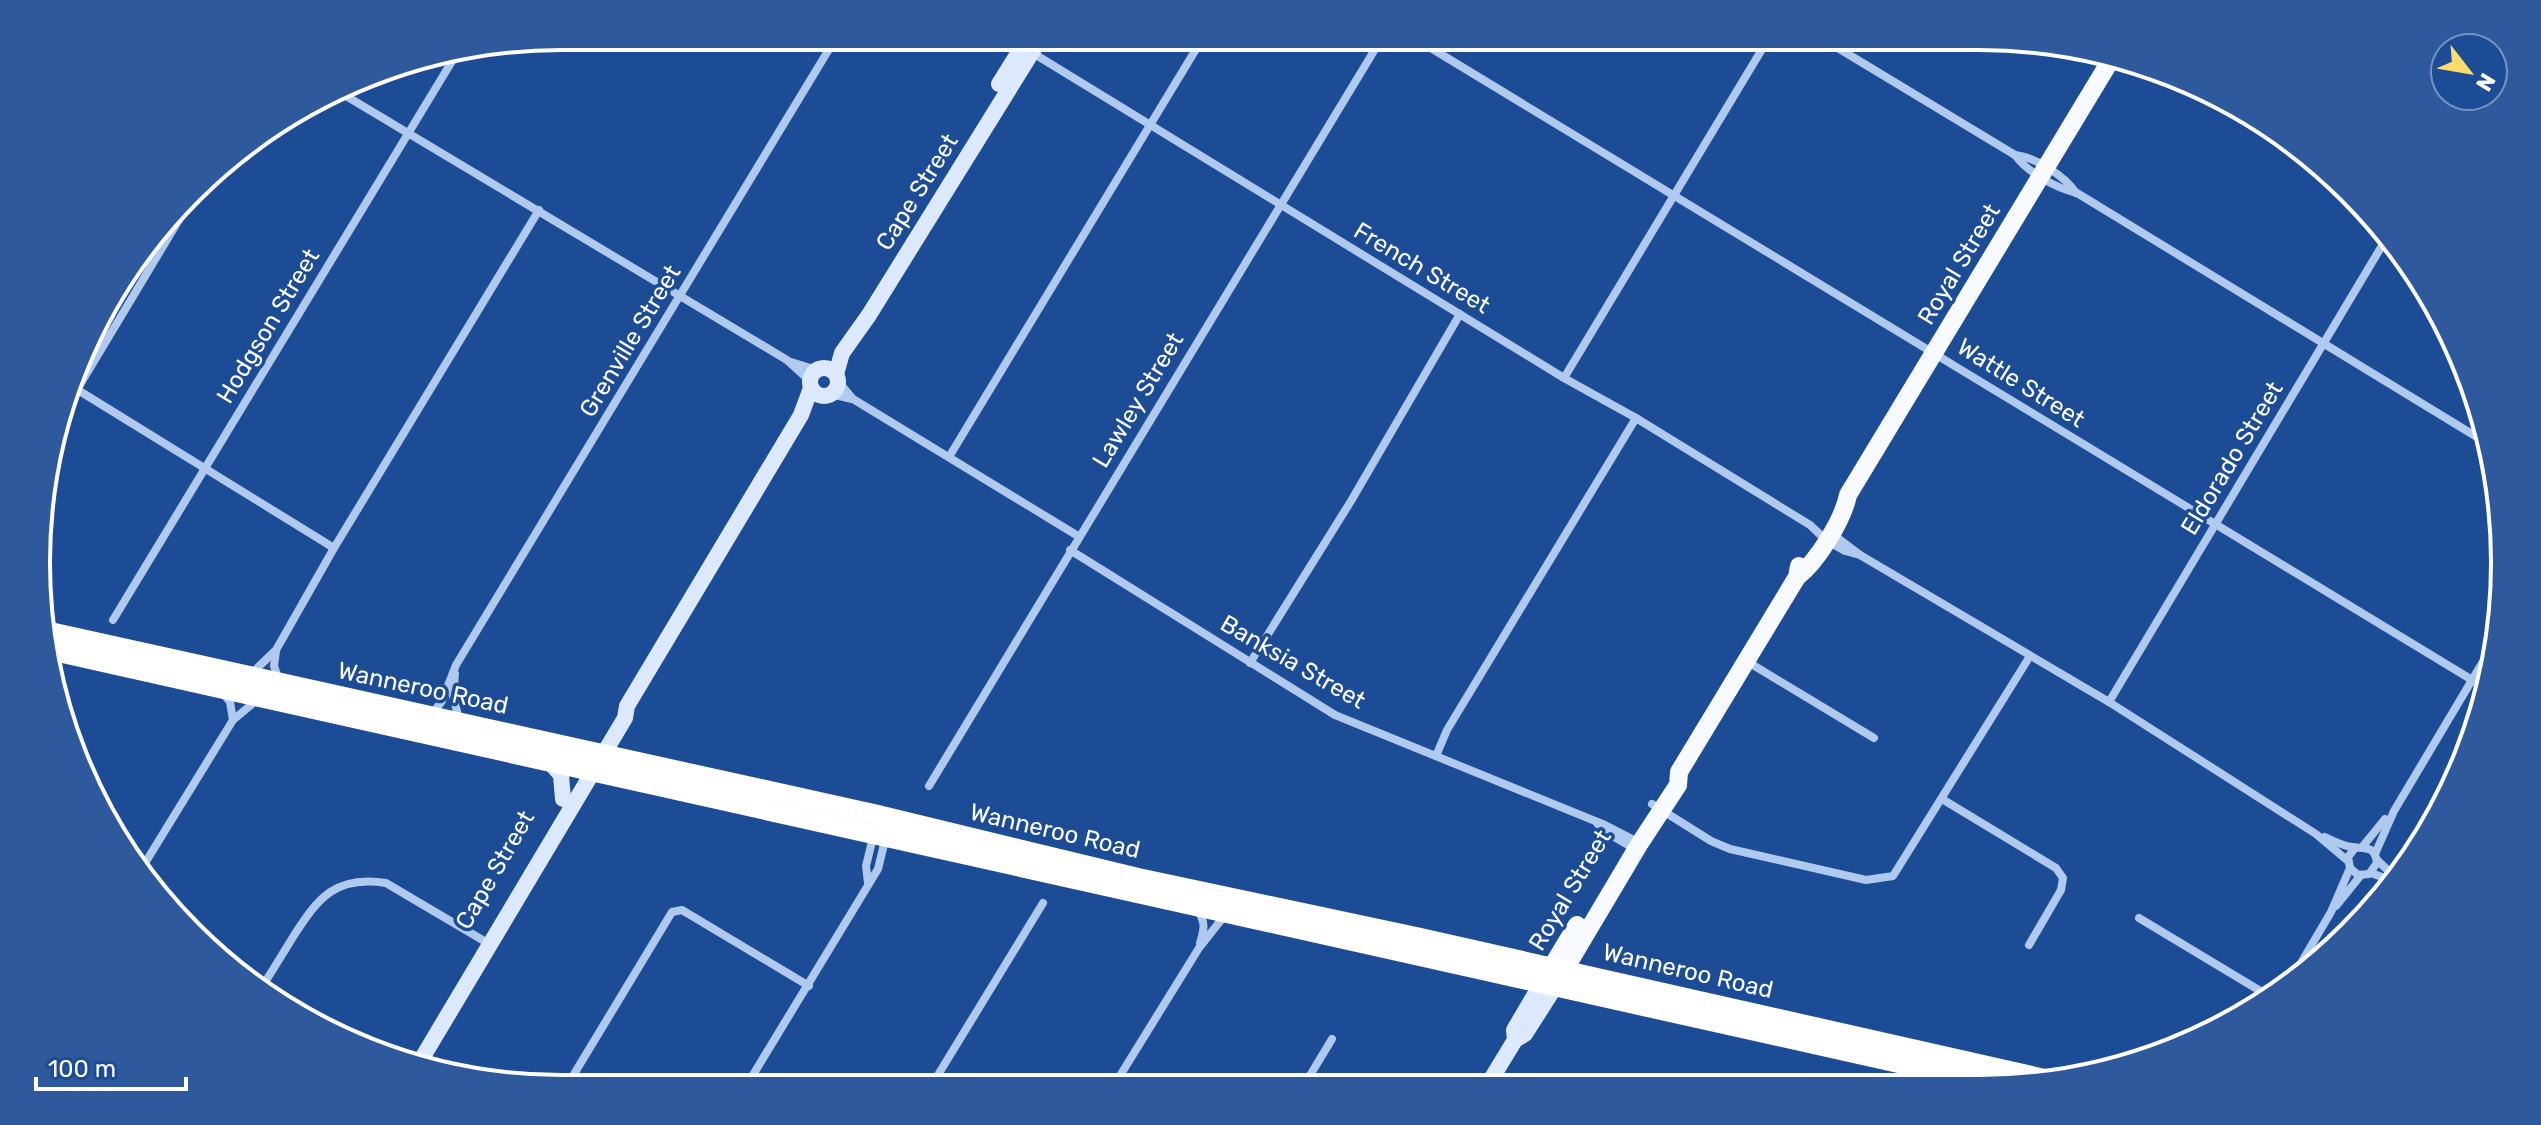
<svg xmlns="http://www.w3.org/2000/svg" width="2541" height="1125" viewBox="0 0 2541 1125" font-family="Rubik,sans-serif">
	<style>
		.lines { fill: none; stroke-linecap: round; stroke-linejoin: round }
		.street { stroke: #afc9ef; stroke-width: 8 }
		.secondary { stroke: #dce8fb; stroke-width: 16 }
		.primary { stroke: #f7faff; stroke-width: 18 }
		.highway { stroke: #fff; stroke-width: 20 }
		.labels { text-anchor: middle; dominant-baseline: central; stroke-width: 7; stroke-linejoin: round; paint-order: stroke }
		.street-label { font-size: 24px; fill: #fff; stroke: #1c4c95 }
		.rim { fill: none; stroke: #fff; stroke-width: 4 }
	</style>
	<rect width="100%" height="100%" fill="#1c4c95"/>
	<g class="lines">
		<g class="street">
			<polyline points="1005,36 1564,378 1636,418 1810,525 1826,540 1845,551 1860,555"/>
			<polyline points="1411,36 2487,689"/>
			<path d="M1818,36L2015,155C2028,173 2056,188 2077,193L2490,445"/>
			<polyline points="336,90 787,360 810,381"/>
			<path d="M2015,155C2035,157 2065,176 2076,193"/>
			<polyline points="791,362 817,370"/>
			<polyline points="1564,378 1770,36"/>
			<polyline points="838,381 853,399 1078,536"/>
			<polyline points="73,387 334,548"/>
			<polyline points="831,394 852,399"/>
			<polyline points="66,408 198,188"/>
			<polyline points="949,457 1204,36"/>
			<polyline points="1831,533 1860,555 2109,702 2316,834 2348,861"/>
			<polyline points="1070,550 1335,715 1605,825 1640,843"/>
			<polyline points="113,620 457,53"/>
			<polyline points="276,651 274,666 279,680"/>
			<polyline points="1748,662 1874,738"/>
			<polyline points="1250,663 1351,501 1460,314"/>
			<polyline points="251,674 276,650 334,548 539,210"/>
			<polyline points="455,674 453,696 459,719"/>
			<polyline points="222,692 230,702 233,720"/>
			<polyline points="2109,702 2389,234"/>
			<polyline points="432,714 442,701 456,665 837,36"/>
			<polyline points="1436,756 1447,730 1636,418"/>
			<polyline points="929,786 1383,36"/>
			<polyline points="1942,799 2056,868 2063,878 2061,890 2029,945"/>
			<polyline points="1652,804 1711,841 1730,849 1866,880 1893,876 2030,656"/>
			<polyline points="1597,823 1602,830 1635,849"/>
			<path d="M2325,837C2333,841 2343,846 2352,847C2365,849 2375,845 2377,863L2369,874L2358,875L2350,868L2348,857L2355,848"/>
			<polyline points="2363,846 2385,819"/>
			<polyline points="2375,854 2394,811 2500,633"/>
			<polyline points="2377,860 2396,878"/>
			<polyline points="142,868 233,720 258,699"/>
			<polyline points="2371,873 2393,881"/>
			<polyline points="868,883 866,866 874,833"/>
			<polyline points="2336,906 2361,875"/>
			<path d="M1198,911C1206,923 1204,930 1200,943"/>
			<polyline points="2139,918 2267,995"/>
			<polyline points="2291,980 2331,912 2350,868"/>
			<path d="M260,990C271,973 282,955 293,937C318,898 335,875 386,883L491,945"/>
			<polyline points="1113,1087 1199,948 1225,915"/>
			<polyline points="1303,1087 1332,1039"/>
			<polyline points="745,1088 878,869 886,836"/>
			<polyline points="930,1088 1043,903"/>
			<polyline points="565,1089 672,912 682,910 809,986"/>
		</g>
		<g class="secondary">
			<polyline points="999,84 1029,36"/>
			<circle cx="824" cy="382" r="14"/>
			<polyline points="836,374 842,353 869,315 1042,36"/>
			<polyline points="549,761 561,775 563,799"/>
			<polyline points="1515,1040 1525,1034 1555,987"/>
			<polyline points="418,1065 625,718 627,706 801,415 811,388"/>
			<polyline points="1487,1086 1515,1040 1514,1030 1541,984"/>
		</g>
		<g class="primary">
			<path d="M1797,577C1817,562 1843,520 1848,495L2112,58"/>
			<polyline points="1545,978 1577,925"/>
			<polyline points="1558,981 1640,843 1678,785 1679,772 1797,577 1799,566"/>
		</g>
		<g class="highway">
			<polyline points="41,630 878,815 1138,878 1416,937 2058,1082"/>
			<polyline points="45,649 1997,1085"/>
		</g>
	</g>
	<g class="labels">
		<g class="street-label">
			<text transform="translate(917 192) rotate(-58)">Cape Street</text>
			<text transform="translate(1959 264) rotate(-59)">Royal Street</text>
			<text transform="translate(1422 268) rotate(31)">French Street</text>
			<text transform="translate(268 326) rotate(-59)">Hodgson Street</text>
			<text transform="translate(630 341) rotate(-59)">Grenville Street</text>
			<text transform="translate(2021 383) rotate(32)">Wattle Street</text>
			<text transform="translate(1138 400) rotate(-59)">Lawley Street</text>
			<text transform="translate(2232 458) rotate(-59)">Eldorado Street</text>
			<text transform="translate(1293 662) rotate(30)">Banksia Street</text>
			<text transform="translate(423 688) rotate(12)">Wanneroo Road</text>
			<text transform="translate(1055 831) rotate(13)">Wanneroo Road</text>
			<text transform="translate(495 870) rotate(-60)">Cape Street</text>
			<text transform="translate(1570 890) rotate(-59)">Royal Street</text>
			<text transform="translate(1688 971) rotate(13)">Wanneroo Road</text>
		</g>
	</g>
	<path d="M0 0H2541V1125H0ZM562 50H1979A512 512 0 0 1 2491 562V563A512 512 0 0 1 1979 1075H562A512 512 0 0 1 50 563V562A512 512 0 0 1 562 50Z" fill="#2e5a9d" fill-rule="evenodd"/>
	<path class="rim" d="M562 50H1979A512 512 0 0 1 2491 562V563A512 512 0 0 1 1979 1075H562A512 512 0 0 1 50 563V562A512 512 0 0 1 562 50Z"/>
	<g transform="translate(2469 72) rotate(121)"><circle r="38" fill="#1c4c95" stroke="#7794bf" stroke-width="2"/>
	<path d="M0-6L14 30L0 20L-14 30Z" fill="#ffdb6d"/>
	<text y="-12" font-size="22" font-weight="bold" text-anchor="middle" fill="#ffffff">N</text>
	</g>
	<path d="M36 1077v12h150v-12" fill="none" stroke="#ffffff" stroke-width="4"/>
	<text x="48" y="1077" font-size="24" fill="#ffffff" stroke="#1c4c95" stroke-width="6" paint-order="stroke">100 m</text>
</svg>
